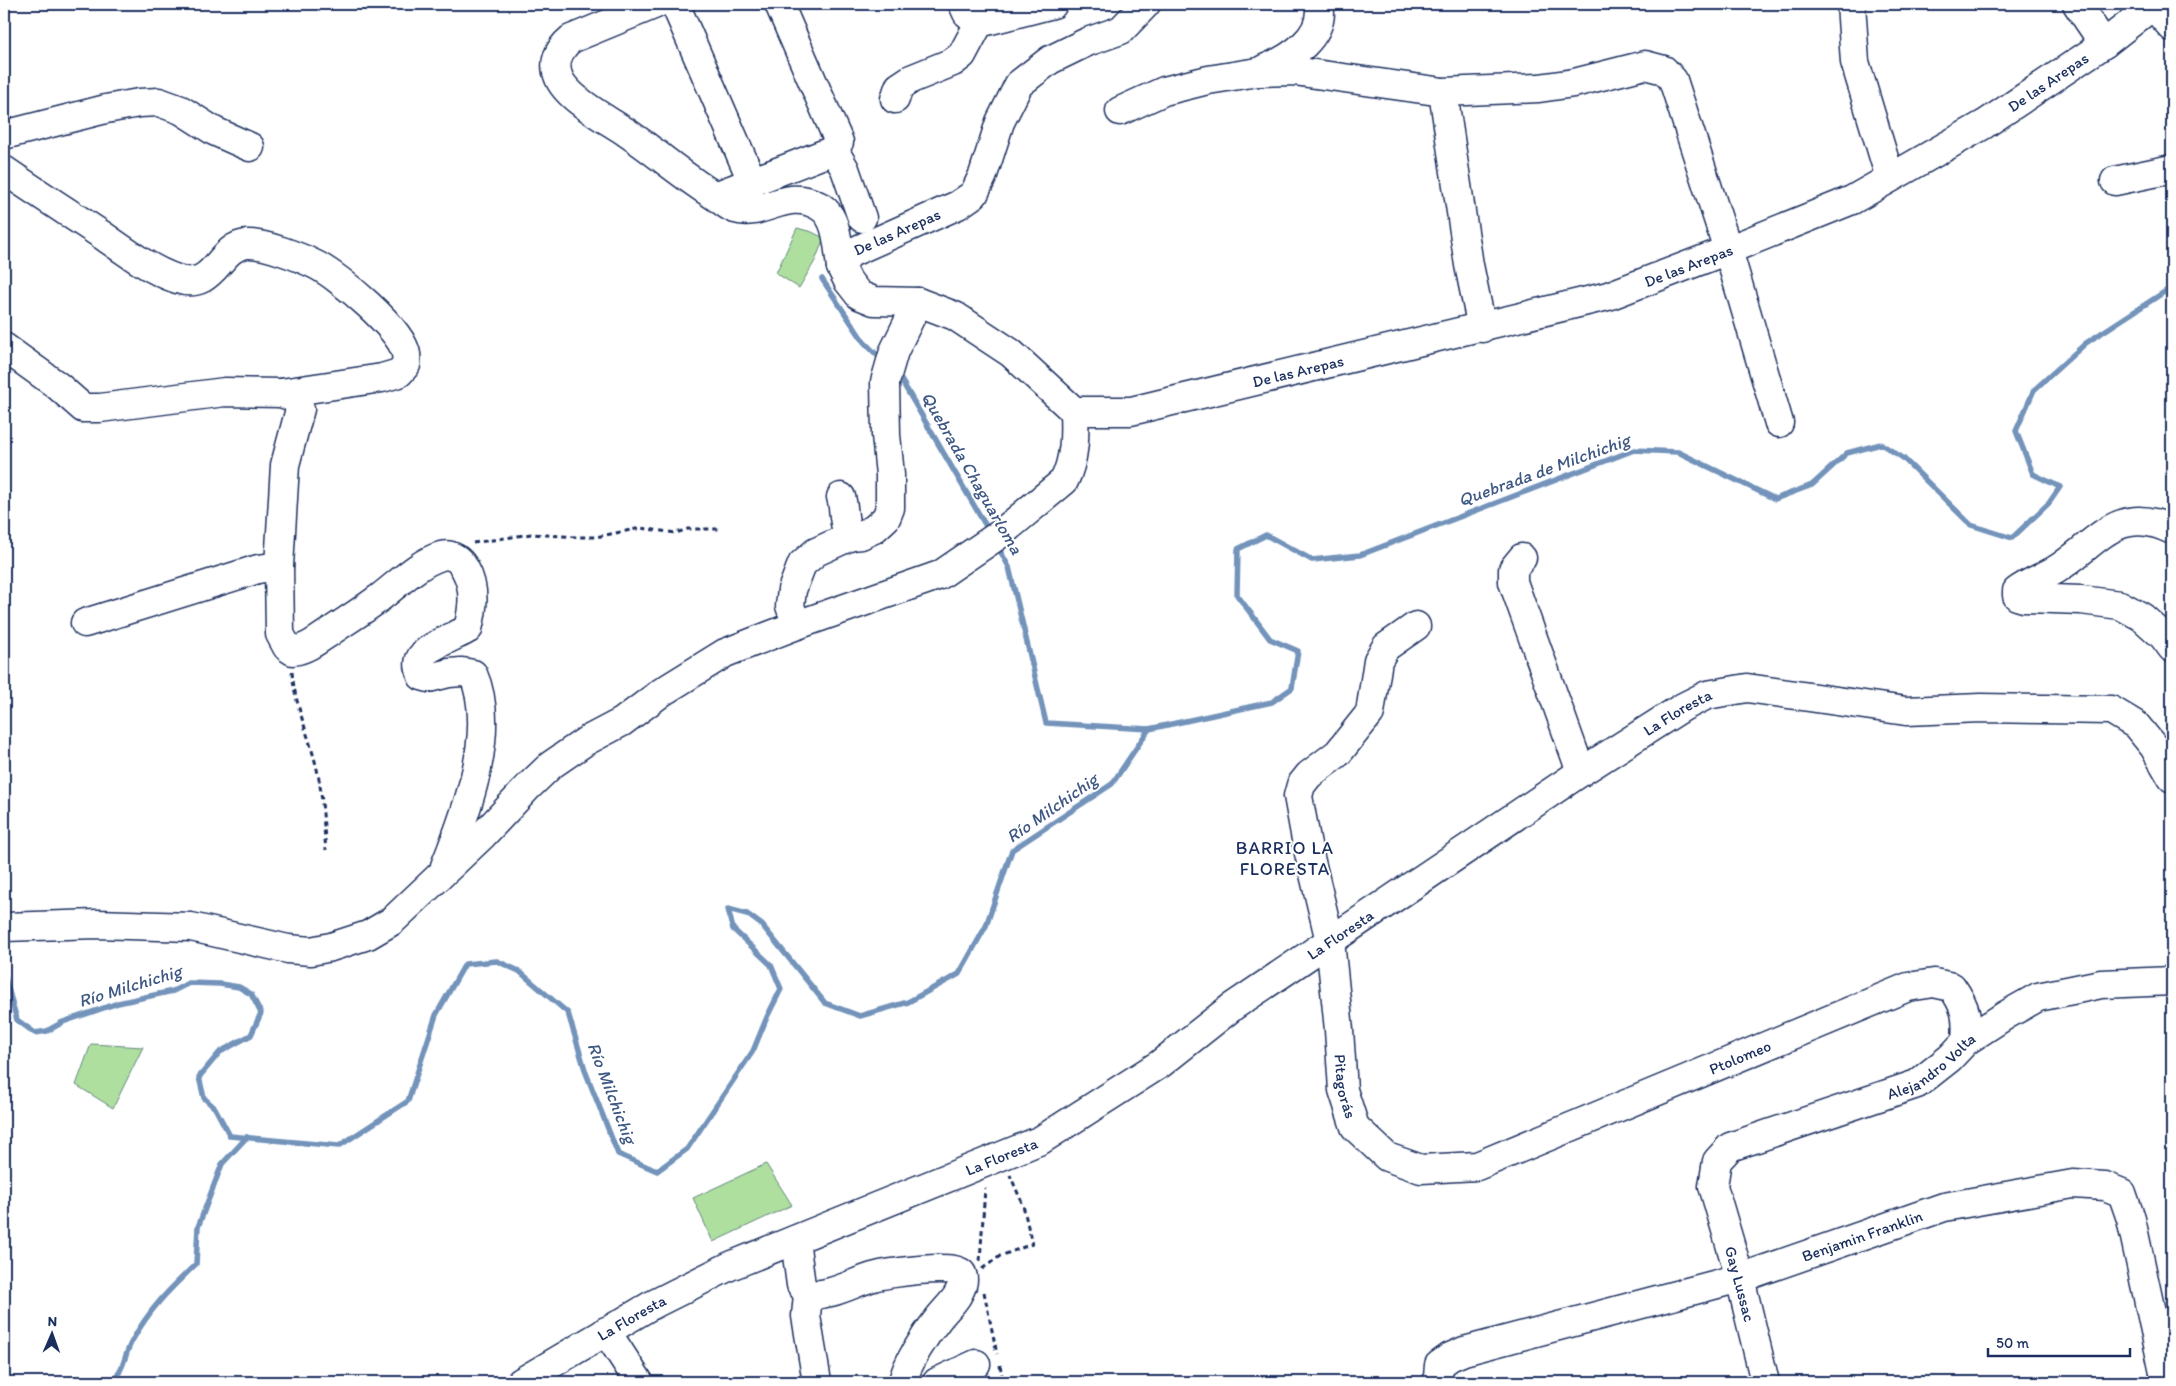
<svg xmlns="http://www.w3.org/2000/svg" width="2176" height="1386" viewBox="0 0 2176 1386" font-family="Itim,sans-serif">
	<style>
		.green { fill: #aedf9f; stroke: #64877e }
		.lines { fill: none; stroke-linecap: round; stroke-linejoin: round }
		.stream { stroke: #7393ba; stroke-width: 5.5 }
		.minor-casing { stroke: #1b2f5e; stroke-width: 31 }
		.path { stroke: #1b2f5e; stroke-width: 3; stroke-dasharray: 5 4; stroke-linecap: butt }
		.minor { stroke: #fff; stroke-width: 28 }
		.labels { text-anchor: middle; dominant-baseline: central; stroke-width: 4; stroke-linejoin: round; paint-order: stroke }
		.street-label { font-size: 16px; fill: #1b2f5e; stroke: #fff }
		.water-label { font-size: 18px; font-style: italic; fill: #405984; stroke: #fff }
		.neighbourhood-label { font-size: 18px; letter-spacing: 1px; fill: #1b2f5e; stroke: #fff }
	</style>
	<rect width="100%" height="100%" fill="#fff"/>
	<filter id="ink" filterUnits="userSpaceOnUse"><feTurbulence type="fractalNoise" baseFrequency=".02" numOctaves="2"/><feDisplacementMap in="SourceGraphic" scale="10" xChannelSelector="R" yChannelSelector="G"/><feConvolveMatrix kernelMatrix="1 2 1 2 8 2 1 2 1" color-interpolation-filters="sRGB"/></filter>
	<g filter="url(#ink)">
		<g class="green">
			<polygon points="797,228 812,232 824,238 815,261 799,288 776,273"/>
			<polygon points="91,1044 143,1047 113,1108 76,1085"/>
			<polygon points="766,1164 792,1205 713,1242 693,1198"/>
		</g>
		<g class="lines">
			<g class="stream">
				<polyline points="822,279 864,342 883,361"/>
				<polyline points="895,373 900,378 990,533"/>
				<polyline points="997,545 1009,567 1046,723 1149,729 1272,702 1292,688 1298,651 1270,639 1237,595 1238,549 1266,535 1312,560 1360,555 1634,450 1678,452 1775,499 1812,485 1847,453 1881,444 1903,458 1971,525 2012,538 2049,503 2060,487 2033,474 2016,431 2034,390 2086,343 2172,287"/>
				<polyline points="4,974 17,1020 35,1033 47,1031 63,1022 118,1003 173,991 189,983 220,984 239,987 251,994 261,1013 251,1035 220,1052 199,1077 204,1098 215,1108 230,1136 339,1146 408,1101 436,1015 465,964 497,961 519,971 568,1013 586,1073 618,1154 657,1171 687,1149 753,1051 767,1017 781,989 771,965 733,929 728,909 747,914 762,925 825,1003 860,1016 908,1002 959,974 986,926 1012,850 1112,784 1149,729"/>
				<path d="M113,1382C125,1368 124,1355 132,1341C150,1308 170,1289 196,1264L198,1227L222,1164L247,1137"/>
			</g>
			<g class="minor-casing">
				<g id="minor">
					<path d="M656,4L571,39C559,49 552,62 559,78C561,83 567,90 570,93C586,109 608,120 626,132C657,153 684,177 715,196C721,200 728,207 735,209C763,218 786,187 819,206C838,216 838,247 841,267"/>
					<polyline points="675,4 753,183"/>
					<polyline points="963,4 967,13 979,23 1053,4"/>
					<path id="s1" d="M1146,4L1121,30L1087,42L1050,60L1019,84L1000,122L983,175L974,194L958,205L848,254L841,267L848,281L859,295L874,301L918,302L955,316L1011,353L1074,411H1131L1608,296L1728,250L1852,200L1985,124L2104,44L2155,4"/>
					<polyline points="1851,4 1855,62 1890,178"/>
					<polyline points="2077,4 2104,44"/>
					<polyline points="2153,6 2172,27"/>
					<path d="M1264,69C1290,59 1326,36 1319,4"/>
					<polyline points="1443,92 1469,265 1482,328"/>
					<polyline points="895,99 899,87 911,79 953,62 962,55 979,23"/>
					<polyline points="1120,111 1164,91 1208,80 1258,72 1294,71 1443,92 1539,88 1574,83 1645,65 1664,70 1673,80 1728,250 1779,423"/>
					<polyline points="4,135 106,109 139,103 159,102 181,110 214,131 250,147"/>
					<polyline points="834,150 845,169 862,218"/>
					<path d="M4,170C36,192 69,213 102,235C125,251 150,270 177,279C215,292 218,246 247,244C264,243 300,257 316,265C338,276 402,329 406,354C407,357 406,362 406,365L399,373L382,378L281,393"/>
					<polyline points="2115,181 2172,169"/>
					<polyline points="715,196 834,150 839,142 779,4"/>
					<path d="M4,347L58,386L83,408H100L225,392L281,393L295,398L300,409L285,465L279,566L280,634L287,647L293,651C307,649 318,640 330,632C346,621 362,611 378,599C397,585 418,563 441,556C452,553 460,560 465,569C476,589 473,609 468,629C456,636 424,648 420,659C418,665 420,670 422,676L429,678L449,673L462,672L473,674C498,730 466,814 445,866"/>
					<path d="M841,497C845,510 842,526 851,536L861,535L874,529L886,518L890,508V475L886,435L885,382L894,351L918,302"/>
					<path d="M2172,530C2119,503 2097,543 2057,569C2044,577 2029,582 2017,591V596L2024,598L2081,600L2120,605L2142,617L2163,636L2172,648"/>
					<polyline points="1522,558 1513,569 1513,582 1581,772"/>
					<polyline points="85,623 258,569 279,566"/>
					<polyline points="797,625 790,606 792,590 802,564 816,552 851,536"/>
					<path id="s2" d="M1416,626L1386,647L1378,660L1370,713L1338,753L1309,775L1301,785L1298,796L1307,845L1330,941L1339,1030L1343,1090L1355,1127L1387,1157L1421,1169L1477,1166L1908,987L1934,983L1952,987C1966,1007 1968,1017 1966,1041"/>
					<path d="M4,927L97,924L191,927L288,949L311,951L331,947L368,935L392,921L483,835L529,786L551,765L586,741L622,722L662,692L725,653L797,625L940,575L1000,534L1064,481C1075,459 1075,435 1074,411"/>
					<path d="M795,1240L801,1285L808,1294C830,1297 852,1283 873,1277C886,1273 957,1263 962,1274C965,1281 961,1289 957,1296C952,1304 944,1311 938,1319C926,1334 906,1364 903,1382"/>
					<polyline points="808,1294 806,1316 817,1382"/>
					<polyline points="606,1331 639,1382"/>
					<path id="s3" d="M521,1382L650,1306L730,1266L1041,1140L1160,1064L1232,1007L1581,772L1683,707L1707,695L1747,688L1906,711L1981,708L2111,710L2136,725L2154,747L2172,778"/>
					<polyline points="937,1382 976,1364"/>
					<path id="s4" d="M1440,1382L1438,1377L1439,1365L1450,1357L1464,1351L1740,1278L1944,1207L2073,1184L2105,1186L2122,1193L2131,1219L2166,1382"/>
					<path id="s5" d="M1765,1382L1740,1278L1713,1186L1717,1161L1730,1147L1917,1084L1950,1058L1966,1041L2006,1015L2038,997L2101,984L2172,981"/>
				</g>
			</g>
			<g class="path">
				<polyline points="473,543 531,534 577,537 596,537 641,528 676,533 688,529 719,529"/>
				<path d="M292,672C295,705 308,733 316,765C323,793 323,822 326,850"/>
				<polyline points="980,1261 985,1188"/>
				<polyline points="982,1269 1000,1256 1032,1244 1023,1205 1010,1175"/>
				<polyline points="984,1292 997,1354"/>
				<polyline points="1000,1365 1003,1382"/>
			</g>
			<use href="#minor" class="minor"/>
		</g>
	</g>
	<g class="labels">
		<g class="street-label">
			<text stroke="none"><textPath href="#s1" startOffset="1751">De las Arepas</textPath></text>
			<text transform="translate(897 232) rotate(-24)">De las Arepas</text>
			<text stroke="none"><textPath href="#s1" startOffset="1346">De las Arepas</textPath></text>
			<text stroke="none"><textPath href="#s1" startOffset="941">De las Arepas</textPath></text>
			<text stroke="none"><textPath href="#s3" startOffset="1342">La Floresta</textPath></text>
			<text stroke="none"><textPath href="#s3" startOffset="938">La Floresta</textPath></text>
			<text stroke="none"><textPath href="#s2" startOffset="975">Ptolomeo</textPath></text>
			<text stroke="none"><textPath href="#s5" startOffset="466">Alejandro Volta</textPath></text>
			<text stroke="none"><textPath href="#s2" startOffset="512">Pitagorás</textPath></text>
			<text stroke="none"><textPath href="#s3" startOffset="532">La Floresta</textPath></text>
			<text stroke="none"><textPath href="#s4" startOffset="461">Benjamin Franklin</textPath></text>
			<text transform="translate(1740 1284) rotate(75)">Gay Lussac</text>
			<text stroke="none"><textPath href="#s3" startOffset="128">La Floresta</textPath></text>
		</g>
		<g class="water-label">
			<text transform="translate(1544 470) rotate(-20)">Quebrada de Milchichig</text>
			<text transform="translate(972 473) rotate(60)">Quebrada Chaguarloma</text>
			<text transform="translate(1052 808) rotate(-35)">Río Milchichig</text>
			<text transform="translate(130 986) rotate(-17)">Río Milchichig</text>
			<text transform="translate(612 1093) rotate(69)">Río Milchichig</text>
		</g>
		<g class="neighbourhood-label">
			<text x="1285" y="848">BARRIO LA<tspan x="1285" dy="21">FLORESTA</tspan></text>
		</g>
	</g>
	<rect width="2176" height="1386" fill="none" stroke="#fff" stroke-width="20"/>
	<rect x="10" y="10" width="2156" height="1366" fill="none" stroke="#1b2f5e" stroke-width="2" filter="url(#ink)"/>
	<g transform="translate(52 1334) rotate(2)" stroke="#ffffff" stroke-width="4" paint-order="stroke">
	<path d="M0-4L9 19L0 12L-9 19Z" fill="#1b2f5e"/>
	<text y="-8" font-size="14" font-weight="bold" text-anchor="middle" fill="#1b2f5e">N</text>
	</g>
	<path d="M1988 1348v8h142v-8" fill="none" stroke="#1b2f5e" stroke-width="2.5"/>
	<text x="1996" y="1348" font-size="15" fill="#1b2f5e" stroke="#ffffff" stroke-width="4" paint-order="stroke">50 m</text>
</svg>
